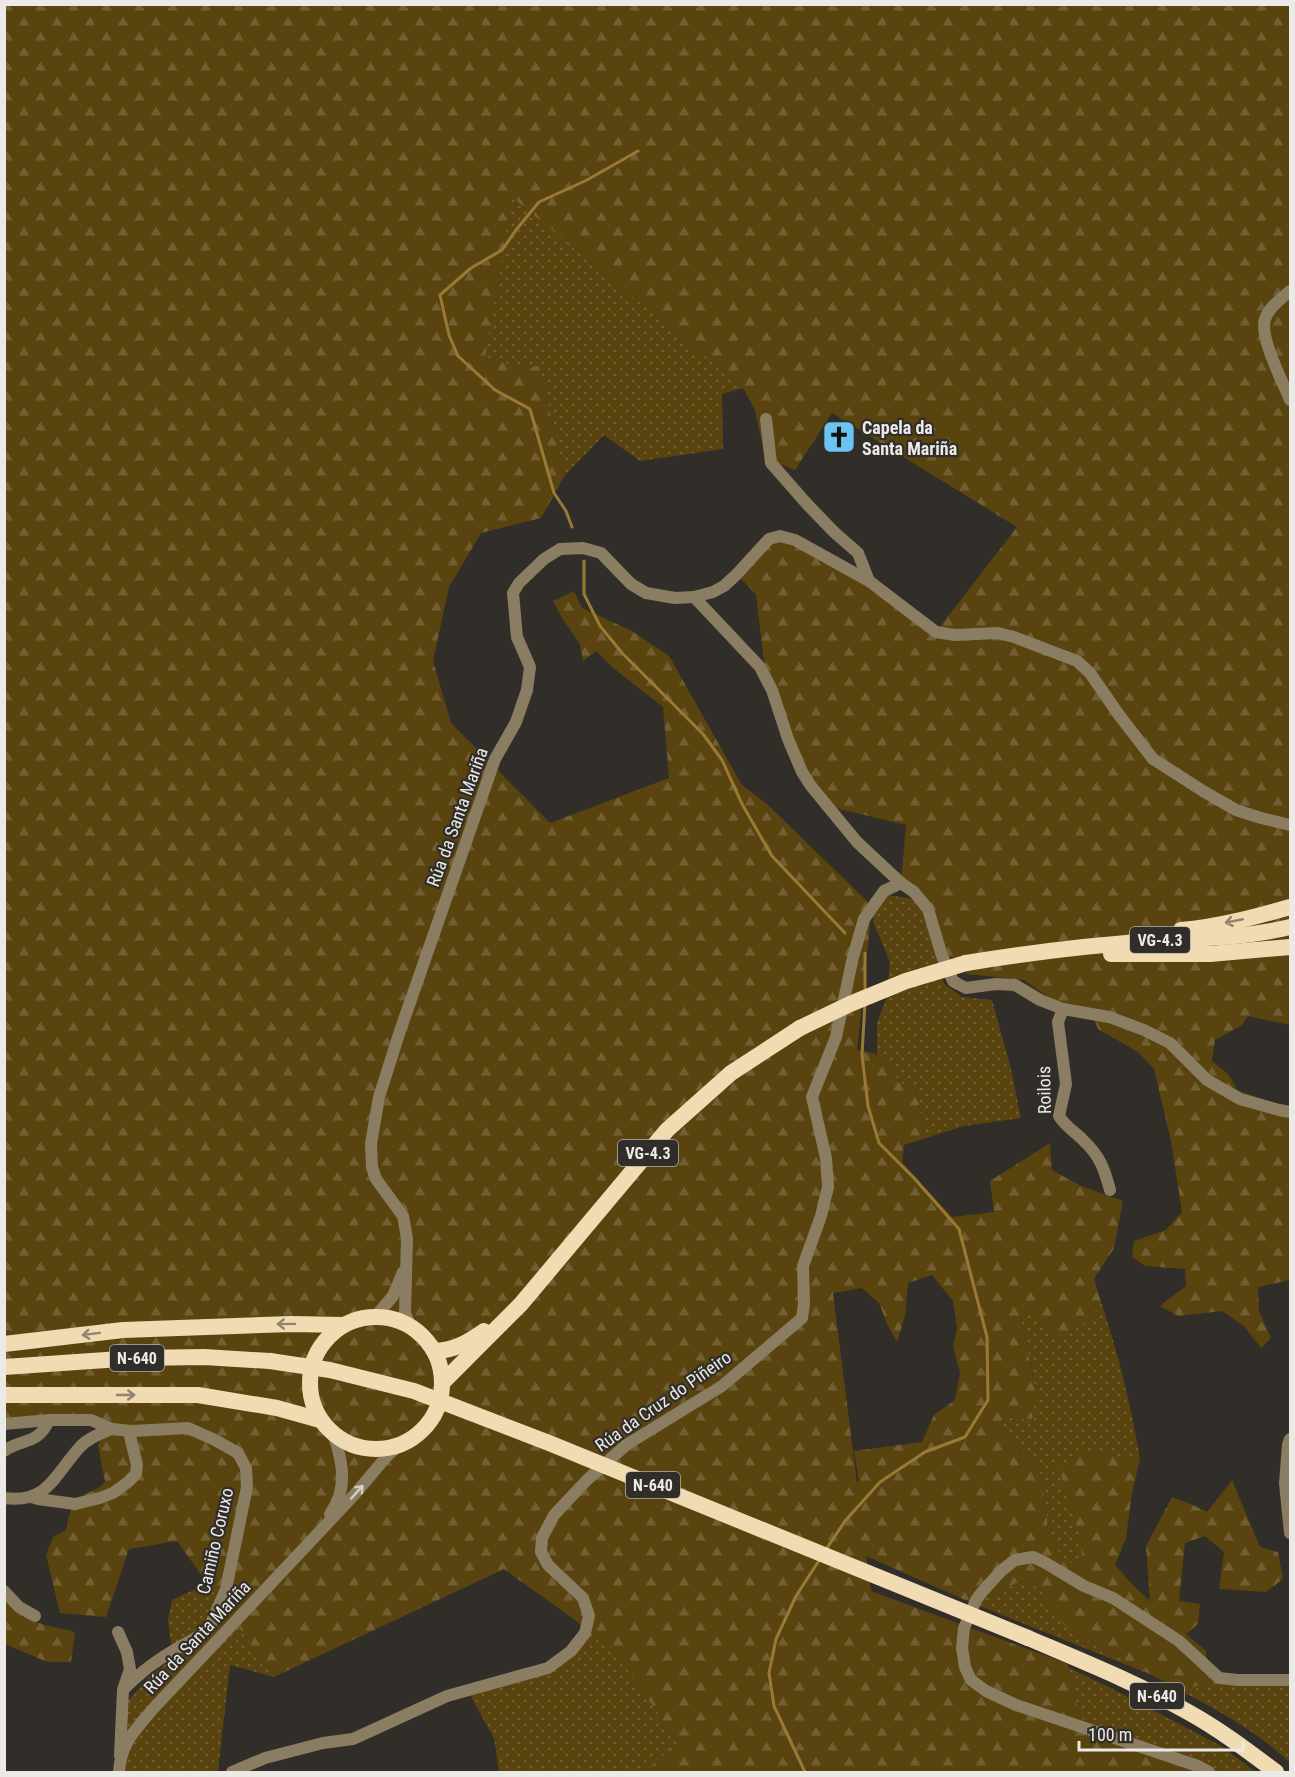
<svg xmlns="http://www.w3.org/2000/svg" width="1295" height="1777" viewBox="0 0 1295 1777" font-family="'Roboto Condensed',sans-serif">
	<style>
		.grass { fill: url(#grass-dots) }
		.forest { fill: url(#forest-firs); fill-rule: evenodd }
		.lines { fill: none; stroke-linecap: round; stroke-linejoin: round }
		.stream { stroke: #997a35; stroke-width: 3 }
		.minor { stroke: #8a7d61; stroke-width: 12 }
		.tertiary { stroke: #8a7d61; stroke-width: 12 }
		.trunk { stroke: #f0dbb2; stroke-width: 16 }
		.trunk-bridge { stroke: #f0dbb2; stroke-width: 16 }
		.oneway { stroke: #90846e }
		.oneway2 { stroke: #d3cfc6 }
		.labels { text-anchor: middle; dominant-baseline: central; stroke-width: 4.5; stroke-linejoin: round; paint-order: stroke }
		.shield { fill: #312e2a; stroke: #b3b2ae; stroke-width: 1.5 }
		.shield-label { font-size: 16px; font-weight: bold; fill: #ebeae7 }
		.poi-label { font-size: 18px; font-weight: bold; fill: #ebeae7; stroke: #312e2a; text-anchor: start }
		.street-label { font-size: 18px; fill: #ebeae7; stroke: #312e2a }
	</style>
	<defs>
		<pattern id="grass-dots" width="8" height="8" patternUnits="userSpaceOnUse" patternTransform="scale(1.5)"><rect width="8" height="8" fill="#59430f"/><path d="M2 2h.1M6 6h.1" fill="none" stroke="#715e32" stroke-width="1.8" stroke-linecap="round"/></pattern>
		<pattern id="forest-firs" width="22" height="20" patternUnits="userSpaceOnUse" patternTransform="scale(1.5)"><rect width="22" height="20" fill="#59430f"/><path d="M5 1l3.5 6h-7zM16 11l3.5 6h-7z" fill="#715e32"/></pattern>
	</defs>
	<rect width="100%" height="100%" fill="#312e2a"/>
	<g class="grass">
		<polygon points="514,191 743,388 722,394 723,449 640,461 604,435 565,475 539,366 519,367 485,358 499,209"/>
		<polygon points="888,895 912,899 923,911 944,984 962,997 992,1000 1010,1065 1021,1118 964,1126 926,1138 916,1089 900,1083 877,1054 877,1023 886,1000 890,962 874,924 872,906"/>
		<path d="M1101,1302C1118,1352 1131,1406 1140,1459L1087,1452L1084,1549L1076,1566L1058,1557L1048,1531L1046,1508L1039,1466L1022,1454L1000,1427L1004,1417L1031,1419L1036,1392L1021,1316L1035,1314L1089,1320Z"/>
		<polygon points="1023,1580 1039,1588 1074,1633 1157,1677 965,1600 987,1597"/>
		<polygon points="213,1581 274,1677 230,1665 218,1771 216,1772 116,1772 122,1708 148,1678 173,1658 168,1620 172,1600"/>
		<polygon points="589,1616 684,1737 653,1772 499,1772 494,1738 472,1699 471,1689 529,1674 571,1651"/>
		<path d="M1205,1664L1219,1678L1290,1680V1763C1258,1732 1218,1710 1179,1690L1207,1684Z"/>
		<polygon points="1069,1668 1107,1686 1221,1746 1256,1772 1199,1772 1087,1728 1078,1711"/>
	</g>
	<g class="forest">
		<path d="M5,5H1290V1025L1248,1016L1242,1025L1215,1040L1212,1061L1229,1075L1237,1090L1290,1109V1159L1289,1162L1290,1165V1280L1258,1287L1259,1311L1271,1338L1261,1348L1244,1326L1222,1311L1178,1316L1160,1306L1186,1286L1185,1269L1145,1266L1132,1257L1134,1241L1166,1230L1182,1212L1171,1141L1154,1069L1138,1052L1098,1029L1092,1015L1053,1001L1024,980L967,974L959,959L942,956L928,909L901,883L906,825L827,806L788,739L764,661L756,595L737,574L769,539L795,540L936,632L1017,527L832,413L795,470L783,465L766,462L755,410L743,388L512,197L485,358L519,367L539,366L565,475L541,518L481,533L449,587L433,661L451,723L550,823L669,778L663,707L612,667L596,651L583,661L580,644L562,618L553,601L574,591L582,608L632,631L669,656L742,785L769,806L872,906L857,1050C883,1053 889,1061 900,1083L916,1089L926,1138L904,1145L902,1162L952,1217L994,1212L990,1181L1050,1143L1052,1170L1079,1185L1123,1201L1114,1248L1094,1279L1101,1302L1089,1320L1055,1338L1035,1314L1021,1317L1036,1392L1032,1419L1004,1417L1000,1427L1022,1454L1039,1466L1046,1508L1048,1531L1061,1556L1076,1566L1084,1549L1058,1466L1087,1452L1140,1459L1132,1493L1126,1538L1115,1565L1132,1584L1150,1601L1146,1546L1172,1497L1191,1504L1207,1512L1232,1480L1260,1547L1278,1552L1283,1579L1266,1592L1219,1589L1224,1552L1205,1536L1185,1543L1179,1601L1200,1604L1198,1624L1186,1634L1206,1651L1207,1684L1179,1690L1071,1631L1059,1619L1039,1588L1023,1580L987,1597L965,1600L866,1556L871,1591L1068,1664L1078,1711L1087,1728L1209,1772H644L678,1742L611,1646L504,1569L274,1677L177,1541L129,1549L106,1617L60,1613L46,1555L53,1537L66,1530C69,1514 72,1498 90,1492C97,1489 100,1488 105,1482L98,1445L101,1439L90,1420L5,1427ZM932,1275L953,1301L957,1328L953,1347L960,1373L955,1400L934,1415L922,1442L854,1451L859,1481L857,1483L833,1293L862,1288L879,1303L888,1326L897,1342L905,1316L908,1283Z"/>
		<path d="M4,1599C27,1624 44,1624 75,1632L71,1662H47L5,1644Z"/>
	</g>
	<g class="lines">
		<g class="stream">
			<polyline points="572,527 566,511 554,493 530,409 495,390 458,356 449,335 440,295 471,268 502,250 516,230 539,202 587,180 638,151"/>
			<polyline points="584,561 584,594 600,626 623,654 703,734 722,760 742,804 772,856 845,933"/>
			<polyline points="865,953 865,991"/>
			<polyline points="825,1551 845,1521 880,1482 925,1452 965,1437 988,1400 987,1337 959,1229 914,1178 879,1143 868,1106 862,1055 865,1003"/>
			<polyline points="805,1772 774,1706 769,1673 776,1639 796,1596 820,1559"/>
		</g>
		<g class="minor">
			<path d="M1290,291C1281,299 1269,307 1265,319C1259,337 1283,382 1290,400"/>
			<polyline points="766,419 771,463 807,504 834,532 858,553 869,581"/>
			<polyline points="901,883 857,842 811,786 802,772 788,739 772,690 760,667 694,597 713,592 724,586 737,574 769,539 780,536 795,540 869,581 936,632 955,635 998,633 1014,637 1077,661 1090,673 1119,715 1153,759 1203,791 1236,810 1261,818 1290,825"/>
			<path d="M1063,1009L1058,1022L1066,1084L1059,1116C1065,1126 1075,1132 1083,1140C1100,1156 1104,1168 1110,1190"/>
			<polyline points="375,1317 393,1296 403,1272"/>
			<polyline points="411,1327 405,1313 407,1238 403,1216 376,1179 372,1167 371,1144 379,1097 400,1031 495,759 516,722 527,690 530,667 517,637 513,593 519,583 544,559 560,549 583,548 601,553 631,584 646,593 675,598 694,597"/>
			<polyline points="4,1424 49,1420 91,1420 112,1429 132,1431 188,1428 215,1440 238,1453 246,1468 247,1487 226,1589 210,1626"/>
			<polyline points="1290,1439 1288,1445 1285,1483 1290,1533"/>
			<path d="M4,1451C21,1438 38,1446 49,1420"/>
			<polyline points="32,1497 38,1499 75,1504 100,1498 113,1493 128,1482 136,1474 137,1465 130,1436 132,1431"/>
			<path d="M4,1498C48,1504 55,1474 80,1447C88,1438 102,1433 112,1429"/>
			<polyline points="4,1591 19,1607 35,1616"/>
			<polyline points="118,1632 127,1652 130,1669 123,1690 120,1756"/>
			<path d="M126,1687C150,1663 172,1651 201,1635"/>
			<polyline points="232,1772 265,1758 323,1743 353,1739 447,1696 548,1668 571,1651 585,1633 589,1616 583,1598 548,1565 541,1552 542,1538 554,1515 587,1480 626,1445 722,1386 802,1318 804,1304 803,1266 821,1216 828,1187 826,1158 812,1097 836,1037 853,957 864,919 884,891 901,883 914,892 928,909 942,956 953,981 958,984 966,988 996,984 1015,985 1040,1000 1063,1009 1109,1017 1144,1030 1170,1043 1207,1080 1240,1099 1279,1110 1290,1112"/>
			<polyline points="1209,1772 1198,1766 1016,1705 986,1691 971,1680 965,1667 962,1648 964,1628 976,1600 982,1592 1001,1571 1015,1560 1033,1557 1044,1562 1084,1586 1113,1598 1179,1641 1219,1678 1238,1680 1290,1680"/>
		</g>
		<g class="tertiary">
			<path d="M330,1514C348,1489 343,1463 334,1436"/>
			<path d="M119,1772C121,1743 134,1732 152,1710L355,1494L387,1456L398,1446"/>
		</g>
		<g class="trunk">
			<path d="M1181,930C1218,927 1255,917 1290,907"/>
			<polyline points="1111,954 1210,954 1290,947"/>
			<path d="M966,963C1028,953 1090,945 1153,941C1199,938 1245,938 1290,927"/>
			<circle cx="376" cy="1383" r="66"/>
			<polyline points="4,1344 123,1330 291,1324 344,1325"/>
			<path d="M434,1351C454,1351 468,1342 484,1331"/>
			<polyline points="4,1367 135,1358 204,1357 270,1361"/>
			<polyline points="443,1382 521,1304 667,1130 731,1073 800,1028"/>
			<polyline points="4,1395 198,1395 277,1408 320,1420"/>
			<path d="M1028,1638C1082,1661 1137,1683 1188,1712C1219,1729 1248,1751 1276,1772"/>
		</g>
		<g class="trunk-bridge">
			<polyline points="800,1028 850,1004 906,981 966,963"/>
			<polyline points="270,1361 330,1370 414,1391 549,1443 1028,1638"/>
		</g>
	</g>
	<defs><path id="oneway-shaft" d="M-6 0H5M1.5-3L5.5 0L1.5 3" fill="none" stroke-width="1.6" stroke-linecap="round" stroke-linejoin="round" transform="scale(1.5)"/></defs>
	<g class="oneway">
		<use href="#oneway-shaft" transform="translate(1234 921) rotate(169)"/>
		<use href="#oneway-shaft" transform="translate(286 1324) rotate(179)"/>
		<use href="#oneway-shaft" transform="translate(91 1334) rotate(173)"/>
		<use href="#oneway-shaft" transform="translate(126 1395)"/>
	</g>
	<use class="oneway2" href="#oneway-shaft" transform="translate(357 1492) rotate(-48)"/>
	<defs>
		<g id="church-square" transform="scale(1.725)"><rect x="-9" y="-9" width="18" height="18" rx="4" fill="#6bc3f2" stroke="#312e2a"/><path d="M-1.2-6h2.4v3.5h3.3v2.4h-3.3V6h-2.4V-.1h-3.3v-2.4h3.3Z" fill="#111"/></g>
	</defs>
	<g fill-rule="evenodd">
		<use href="#church-square" x="839" y="437"/>
	</g>
	<g class="labels">
		<g class="shield">
			<rect x="1130" y="927" width="60" height="26" rx="4.5"/>
			<rect x="618" y="1140" width="60" height="26" rx="4.5"/>
			<rect x="110" y="1345" width="54" height="26" rx="4.5"/>
			<rect x="626" y="1472" width="54" height="26" rx="4.5"/>
			<rect x="1130" y="1683" width="54" height="26" rx="4.5"/>
		</g>
		<g class="shield-label">
			<text x="1160" y="940">VG-4.3</text>
			<text x="648" y="1153">VG-4.3</text>
			<text x="137" y="1358">N-640</text>
			<text x="653" y="1485">N-640</text>
			<text x="1157" y="1696">N-640</text>
		</g>
		<g class="poi-label">
			<text x="862" y="427">Capela da<tspan x="862" dy="21">Santa Mariña</tspan></text>
		</g>
		<g class="street-label">
			<text transform="translate(457 817) rotate(-70)">Rúa da Santa Mariña</text>
			<text transform="translate(1044 1090) rotate(-91)">Roilois</text>
			<text transform="translate(663 1401) rotate(-35)">Rúa da Cruz do Piñeiro</text>
			<text transform="translate(215 1541) rotate(-77)">Camiño Coruxo</text>
			<text transform="translate(197 1637) rotate(-47)">Rúa da Santa Mariña</text>
		</g>
	</g>
	<rect width="1295" height="1777" fill="none" stroke="#ebeae7" stroke-width="12"/>
	<path d="M1079 1741v9h164v-9" fill="none" stroke="#ebeae7" stroke-width="3"/>
	<text x="1088" y="1741" font-size="18" fill="#ebeae7" stroke="#312e2a" stroke-width="4.5" paint-order="stroke">100 m</text>
</svg>
